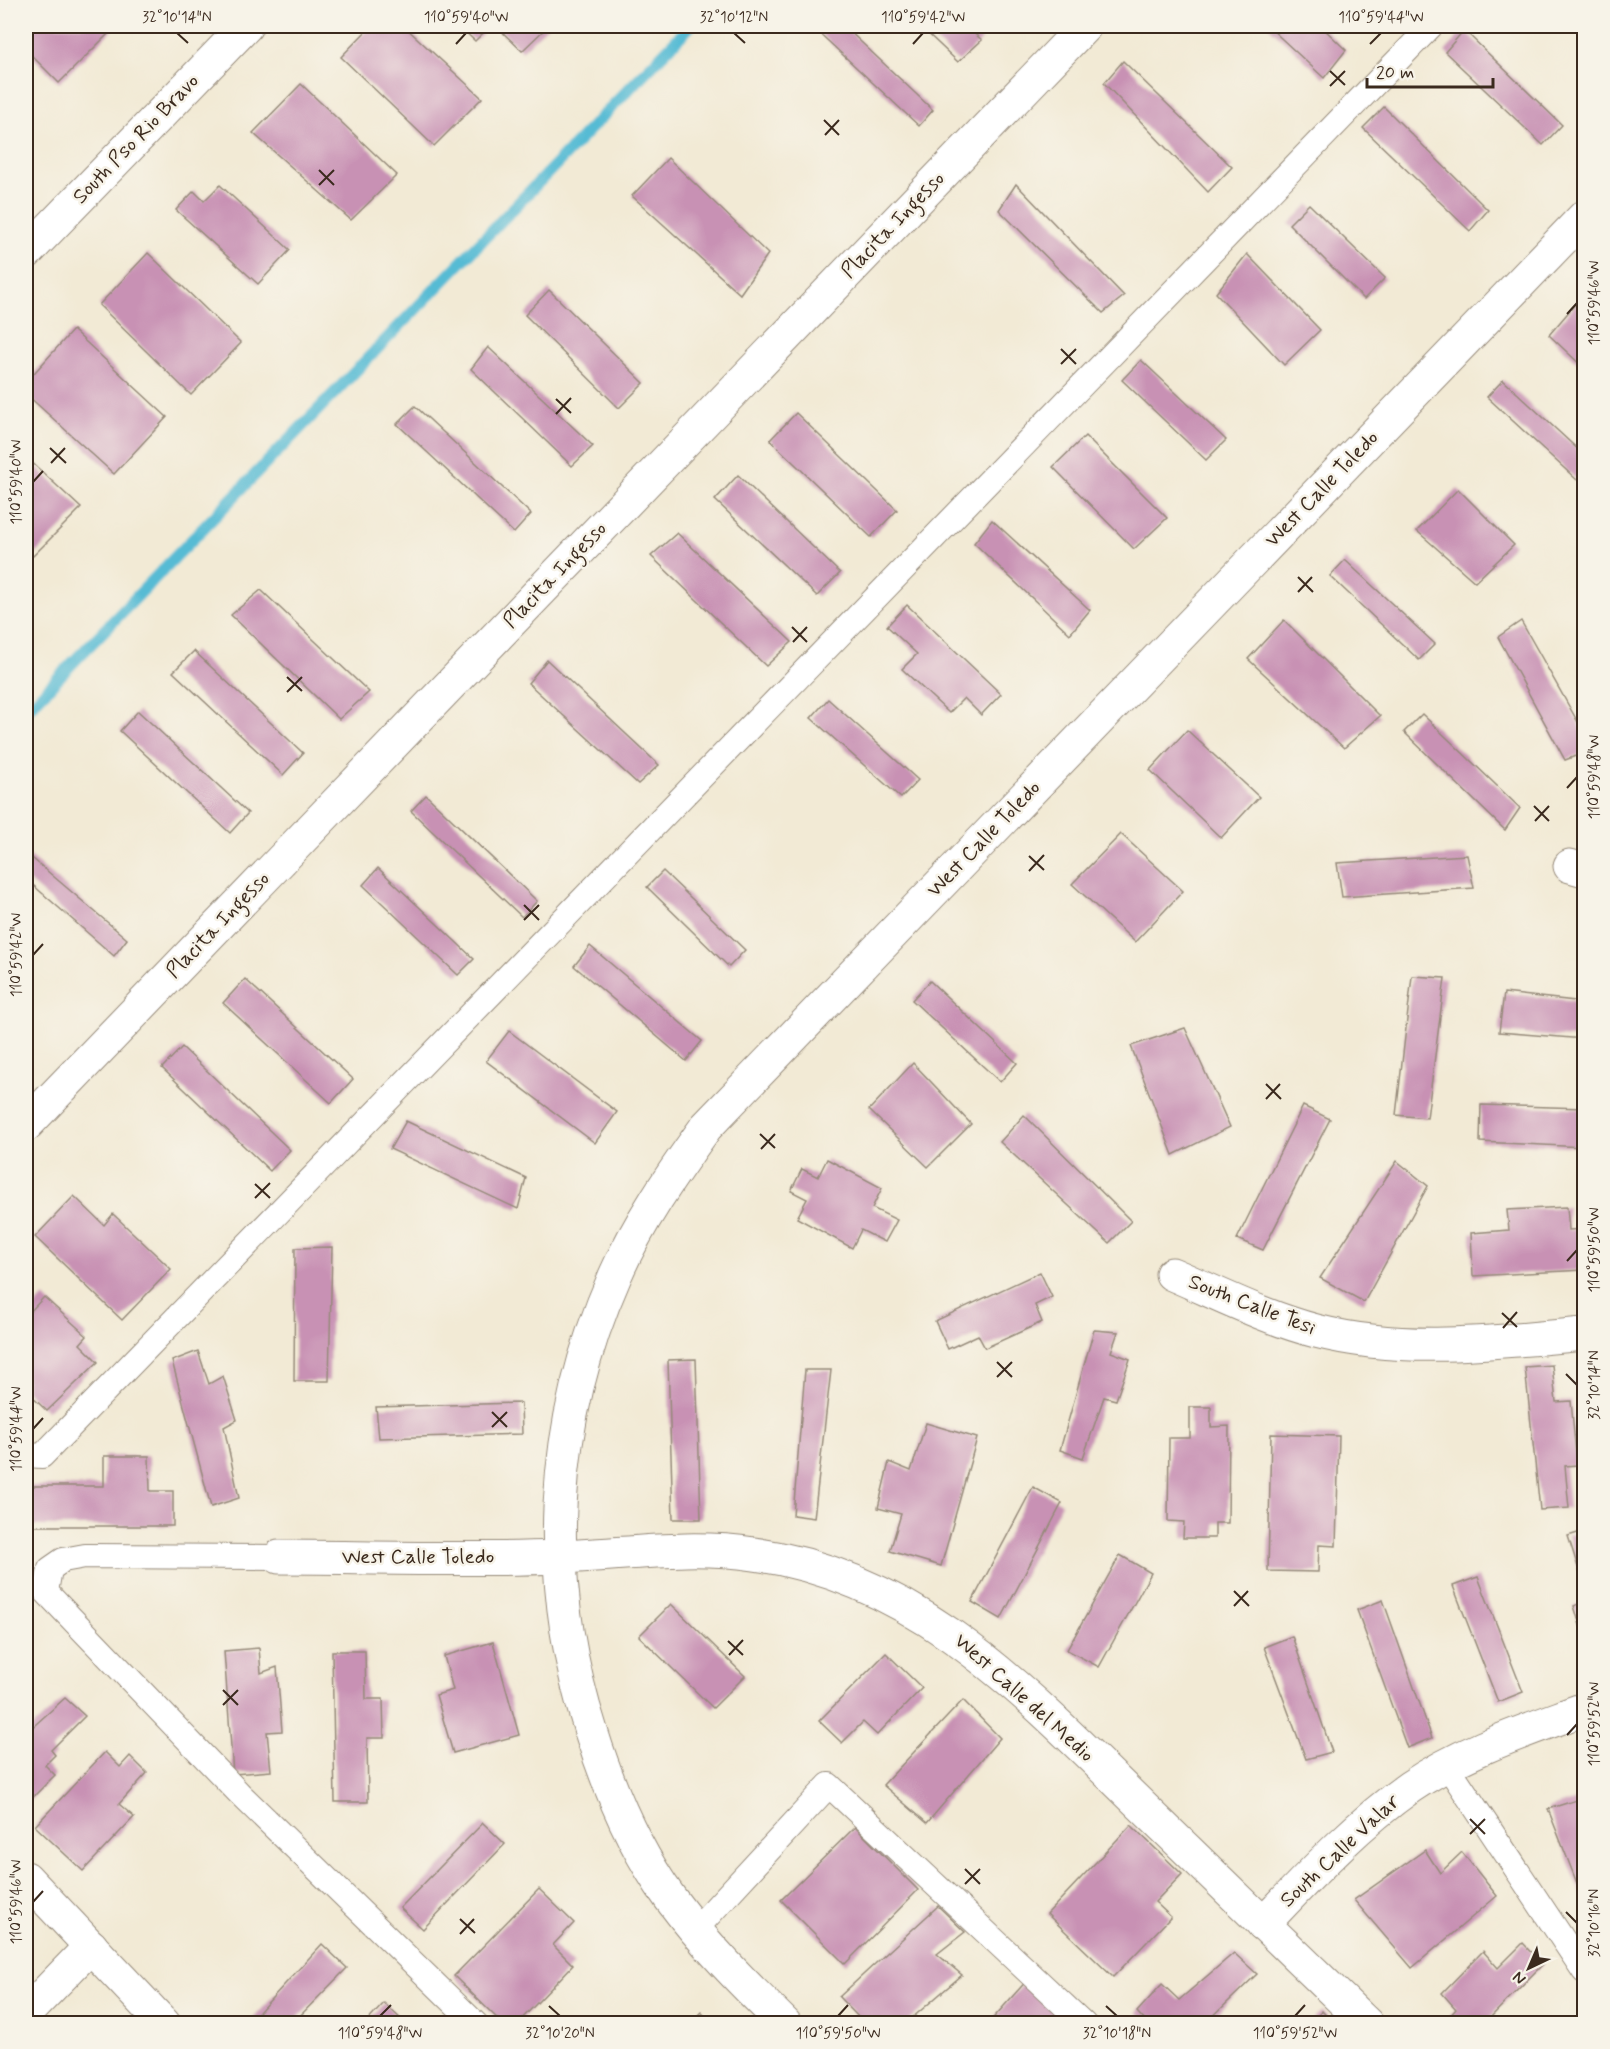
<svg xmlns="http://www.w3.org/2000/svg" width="1610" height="2049" viewBox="0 0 1610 2049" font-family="Mynerve,sans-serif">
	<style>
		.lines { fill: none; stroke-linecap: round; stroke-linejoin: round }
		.stream { stroke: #56bbd4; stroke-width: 12 }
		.building { fill: #c891b4 }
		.service-casing { stroke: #968a7a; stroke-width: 26 }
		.minor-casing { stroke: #968a7a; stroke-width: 35 }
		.service { stroke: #fff; stroke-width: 24 }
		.minor { stroke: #fff; stroke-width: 33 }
		.ticks { fill: none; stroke: #3b2a1e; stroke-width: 2 }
		.labels { text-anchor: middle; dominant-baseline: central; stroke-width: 5; stroke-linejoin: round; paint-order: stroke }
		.street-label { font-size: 21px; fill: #3b2a1e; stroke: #f7f3e8 }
		.neatline { fill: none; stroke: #3b2a1e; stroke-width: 2 }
		.ticks-label { font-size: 15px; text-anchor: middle; fill: #3b2a1e }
	</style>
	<rect width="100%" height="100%" fill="#f7f3e8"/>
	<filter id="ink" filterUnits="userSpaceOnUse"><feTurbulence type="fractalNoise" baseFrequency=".0167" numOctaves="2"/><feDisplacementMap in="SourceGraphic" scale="12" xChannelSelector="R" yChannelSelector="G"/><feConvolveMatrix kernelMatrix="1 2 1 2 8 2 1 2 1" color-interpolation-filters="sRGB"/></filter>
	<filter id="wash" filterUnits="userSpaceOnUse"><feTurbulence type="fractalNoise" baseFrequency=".008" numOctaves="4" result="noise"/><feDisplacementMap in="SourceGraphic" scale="24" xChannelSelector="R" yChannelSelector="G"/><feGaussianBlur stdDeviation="1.35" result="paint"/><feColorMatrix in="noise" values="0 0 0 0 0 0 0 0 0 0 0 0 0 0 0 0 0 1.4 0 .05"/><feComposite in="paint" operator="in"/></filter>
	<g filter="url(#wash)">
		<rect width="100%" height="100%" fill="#f2ead5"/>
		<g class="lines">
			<polyline class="stream" points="26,711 690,26"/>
		</g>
		<g id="blocks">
			<g class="building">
				<polygon points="26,26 116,26 59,83 26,50"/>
				<polygon points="371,26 404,26 482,98 434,146 341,57"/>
				<polygon points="459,26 490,26 475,41"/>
				<polygon points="496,26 548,26 522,51"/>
				<polygon points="812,26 844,26 933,110 919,126"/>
				<polygon points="920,26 965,26 982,40 958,62"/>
				<polygon points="1268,26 1321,26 1346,50 1324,78"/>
				<polygon points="1464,30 1562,125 1543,145 1445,52"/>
				<polygon points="1123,61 1232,167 1208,192 1104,83"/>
				<polygon points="301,84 397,175 351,220 253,133"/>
				<polygon points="1384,107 1488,210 1470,231 1363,128"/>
				<polygon points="668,158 768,254 740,294 632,196"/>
				<polygon points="1016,184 1124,296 1103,313 999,210"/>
				<polygon points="220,185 290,250 258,284 176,210 194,191 204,201"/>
				<polygon points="1309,204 1385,278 1364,299 1289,224"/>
				<polygon points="148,253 241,343 191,395 99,305"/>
				<polygon points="1247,254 1320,330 1284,365 1216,293"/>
				<polygon points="549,290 644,383 619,408 525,315"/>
				<polygon points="1584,294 1584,368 1549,335"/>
				<polygon points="73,330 167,417 114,474 26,394 26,382"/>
				<polygon points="488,347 593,446 572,466 471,369"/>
				<polygon points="1141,360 1226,440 1206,460 1122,380"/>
				<polygon points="1503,380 1584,455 1584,472 1577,480 1487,397"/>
				<polygon points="415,406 531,514 514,533 397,424"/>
				<polygon points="796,413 897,510 871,537 770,440"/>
				<polygon points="1085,436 1167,518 1134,549 1053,467"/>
				<polygon points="26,457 81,508 33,556 26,549"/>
				<polygon points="738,475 840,573 817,596 715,500"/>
				<polygon points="1458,489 1514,545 1475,582 1417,531"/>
				<polygon points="992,520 1090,610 1070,634 974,543"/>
				<polygon points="677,533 792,642 766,666 651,556"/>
				<polygon points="1345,560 1435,644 1419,660 1330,576"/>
				<polygon points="261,590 369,692 339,719 231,615"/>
				<polygon points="907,605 1001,694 981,715 964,698 949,713 902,669 917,654 887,626"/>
				<polygon points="1284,620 1380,716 1344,748 1248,659"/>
				<polygon points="1521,621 1584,733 1584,753 1565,760 1498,637"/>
				<polygon points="194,651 303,753 283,775 173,672"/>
				<polygon points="547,660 659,765 638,784 528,683"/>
				<polygon points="828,699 918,780 901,798 811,718"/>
				<polygon points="138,711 248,813 230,833 120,731"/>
				<polygon points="1422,714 1520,808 1505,830 1404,732"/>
				<polygon points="1187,730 1259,797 1221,838 1150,770"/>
				<polygon points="426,795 537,901 522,917 411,811"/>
				<polygon points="1121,834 1183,891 1135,942 1072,884"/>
				<polygon points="26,853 127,939 114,956 26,879"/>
				<polygon points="1467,855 1474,888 1342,897 1337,863"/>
				<polygon points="378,868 474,959 458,975 363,885"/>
				<polygon points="663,871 745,950 729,967 647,887"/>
				<polygon points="590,946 702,1041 686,1061 574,966"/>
				<polygon points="1412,976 1445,978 1427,1118 1396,1115"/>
				<polygon points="245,979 353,1079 331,1103 223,1003"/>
				<polygon points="930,981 1017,1063 1000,1082 912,1000"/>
				<polygon points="1504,993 1584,1002 1584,1039 1499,1032"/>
				<polygon points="1185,1028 1230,1127 1173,1155 1131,1046"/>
				<polygon points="509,1031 617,1112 595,1143 486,1061"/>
				<polygon points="182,1047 290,1150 270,1171 162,1068"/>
				<polygon points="913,1063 971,1124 928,1167 869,1110"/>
				<polygon points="1481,1105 1584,1108 1584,1147 1480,1142"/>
				<polygon points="1303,1106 1330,1119 1263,1250 1237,1239"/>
				<polygon points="1024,1115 1131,1221 1109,1243 1000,1142"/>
				<polygon points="406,1121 526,1178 518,1209 390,1149"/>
				<polygon points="827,1159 882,1188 872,1208 897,1220 885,1242 861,1230 852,1248 797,1218 807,1199 791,1191 802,1169 818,1177"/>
				<polygon points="1397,1161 1428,1186 1364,1302 1320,1278"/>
				<polygon points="74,1196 104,1225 113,1214 171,1269 122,1320 35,1237"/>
				<polygon points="1567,1207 1569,1230 1584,1229 1584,1270 1473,1276 1471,1233 1509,1230 1507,1210"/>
				<polygon points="332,1247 329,1381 294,1381 295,1248"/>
				<polygon points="1040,1272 1052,1297 1035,1305 1042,1322 985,1348 978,1335 948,1349 935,1321"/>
				<polygon points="44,1297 87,1336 80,1344 98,1362 47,1411 26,1391 26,1316"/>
				<polygon points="1094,1330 1118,1332 1111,1352 1130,1359 1116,1400 1104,1397 1083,1458 1060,1450"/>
				<polygon points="198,1351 209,1384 223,1376 237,1420 224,1427 239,1498 211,1507 172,1361"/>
				<polygon points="696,1359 701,1519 673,1519 668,1360"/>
				<polygon points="1552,1365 1556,1402 1571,1401 1577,1465 1565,1466 1569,1508 1540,1510 1525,1367"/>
				<polygon points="805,1370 831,1370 814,1518 793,1515"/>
				<polygon points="521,1403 522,1434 379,1438 376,1407"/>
				<polygon points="1190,1407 1211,1407 1211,1427 1229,1426 1228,1523 1215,1523 1215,1538 1183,1538 1184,1522 1168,1521 1169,1438 1190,1438"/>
				<polygon points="926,1423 977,1438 941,1566 890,1551 901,1514 878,1508 889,1462 911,1471"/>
				<polygon points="1271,1434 1339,1436 1336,1546 1319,1545 1318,1572 1268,1571"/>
				<polygon points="104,1456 149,1456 150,1491 173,1491 173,1526 26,1526 26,1486 104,1486"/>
				<polygon points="1033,1487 1062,1503 1001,1619 972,1602"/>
				<polygon points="1584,1531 1584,1586 1568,1536"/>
				<polygon points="1120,1555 1151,1573 1099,1667 1067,1650"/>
				<polygon points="1478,1577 1523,1692 1498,1702 1453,1586"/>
				<polygon points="1383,1600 1432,1738 1407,1748 1357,1610"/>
				<polygon points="1584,1602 1584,1638 1574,1606"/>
				<polygon points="671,1604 745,1676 713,1708 639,1636"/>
				<polygon points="1292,1636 1332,1752 1306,1759 1264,1647"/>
				<polygon points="493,1642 519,1735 453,1753 436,1695 453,1690 444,1656"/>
				<polygon points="259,1648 261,1673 277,1667 282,1731 267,1732 271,1771 233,1774 224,1651"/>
				<polygon points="332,1651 365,1651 366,1699 383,1699 384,1738 367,1738 368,1802 335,1802"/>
				<polygon points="886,1653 922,1688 877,1735 863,1722 842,1743 819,1721"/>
				<polygon points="65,1698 85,1716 51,1750 55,1755 45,1765 55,1775 28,1802 26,1799 26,1733"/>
				<polygon points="963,1700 1000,1738 927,1823 883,1785"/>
				<polygon points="105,1752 120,1767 130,1756 147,1773 119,1804 134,1817 83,1871 35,1826"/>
				<polygon points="1583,1798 1584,1801 1584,1901 1548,1809"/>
				<polygon points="483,1823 505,1844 423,1929 400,1908"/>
				<polygon points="1131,1825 1182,1874 1155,1902 1171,1917 1113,1977 1047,1914"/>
				<polygon points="855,1827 918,1890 845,1964 781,1900"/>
				<polygon points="1425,1850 1440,1873 1462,1852 1497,1896 1412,1968 1354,1900"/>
				<polygon points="539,1889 574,1923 553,1945 573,1965 517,2024 503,2024 454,1976"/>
				<polygon points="938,1906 965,1932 937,1954 962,1975 905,2024 865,2024 839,1997"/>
				<polygon points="1523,1943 1543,1964 1484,2024 1443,2024 1456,2009 1442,1993 1483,1951 1498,1968"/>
				<polygon points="322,1944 347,1968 292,2024 248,2024"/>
				<polygon points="1234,1953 1257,1974 1205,2024 1148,2024 1137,2012 1162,1984 1179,2000"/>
				<polygon points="1029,1978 1078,2024 988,2024"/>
				<polygon points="384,2003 406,2024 365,2024"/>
				<polygon points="1322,2011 1334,2024 1309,2024"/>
				<polygon points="701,2012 713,2024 689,2024"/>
			</g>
		</g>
	</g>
	<g filter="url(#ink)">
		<use href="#blocks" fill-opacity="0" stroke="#968a7a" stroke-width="1.5"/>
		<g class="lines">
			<g class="service-casing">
				<g id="service">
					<polyline points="26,1455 42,1456 1431,26"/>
					<polyline points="279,1557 85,1556 63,1560 50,1569 46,1592 240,1794 476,2024"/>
					<polyline points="1447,1765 1584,1971"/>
					<polyline points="695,1930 829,1785 1084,2024"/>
				</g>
			</g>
			<g class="minor-casing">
				<g id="minor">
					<polyline points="26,253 246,26"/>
					<polyline points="1570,866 1584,870"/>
					<polyline points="26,1125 1085,26"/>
					<path d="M1172,1274C1219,1294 1266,1318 1316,1331C1405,1354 1495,1342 1584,1334"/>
					<path d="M279,1557C372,1557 465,1561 558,1557C624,1555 688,1544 754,1554C922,1578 1028,1696 1144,1808C1218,1880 1293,1952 1367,2024"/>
					<polyline points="26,1878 164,2024"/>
					<path d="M1263,1924C1310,1875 1355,1826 1410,1787C1463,1751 1525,1731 1584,1709"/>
					<polyline points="26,2013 91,1946"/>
					<path d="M785,2024C744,1984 704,1944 670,1898C634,1848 609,1789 591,1731C542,1579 550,1423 615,1276C638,1223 672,1174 706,1127L1584,217"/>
				</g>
			</g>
			<use href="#service" class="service"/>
			<use href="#minor" class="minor"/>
		</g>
	</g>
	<path class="ticks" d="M177,33L188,43M734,33L745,43M456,44L466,33M913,44L923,33M1370,44L1381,33M1330,71L1345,85M1330,86L1345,71M824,120L839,135M825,135L839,120M319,170L334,185M319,185L334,170M1567,314L1577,303M1061,349L1076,364M1061,364L1076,349M556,399L571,413M556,414L571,398M50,448L66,463M51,463L65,448M33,482L43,471M1298,577L1313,592M1298,592L1312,577M792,627L807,642M793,642L807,627M287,677L302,691M287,692L302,677M1567,788L1577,777M1534,806L1549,821M1535,821L1549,806M1029,856L1044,870M1029,871L1044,855M524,905L539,920M524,920L539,905M33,955L43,944M1266,1084L1281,1099M1266,1099L1280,1084M760,1134L775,1148M761,1149L775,1134M255,1184L270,1198M255,1198L270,1183M1567,1261L1577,1250M1502,1313L1517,1327M1503,1328L1517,1312M997,1362L1012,1377M1566,1374L1577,1385M997,1377L1012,1362M492,1412L507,1427M492,1427L507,1412M33,1429L43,1418M1234,1591L1249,1606M1234,1606L1248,1591M728,1641L743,1655M729,1655L743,1640M223,1690L238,1705M223,1705L238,1690M1567,1735L1577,1724M1470,1819L1485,1834M1470,1834L1485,1819M965,1869L980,1884M965,1884L980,1869M33,1902L43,1891M1566,1912L1577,1923M460,1919L475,1933M460,1934L474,1919M549,2006L560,2016M1106,2006L1117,2016M380,2016L391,2005M838,2016L848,2005M1295,2016L1305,2005"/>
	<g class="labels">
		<g class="street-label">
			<text transform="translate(136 139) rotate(-46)">South Pso Rio Bravo</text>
			<text transform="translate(893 225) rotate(-46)">Placita Ingesso</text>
			<text transform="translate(1322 489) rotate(-46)">West Calle Toledo</text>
			<text transform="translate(555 575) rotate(-46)">Placita Ingesso</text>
			<text transform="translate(984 839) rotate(-46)">West Calle Toledo</text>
			<text transform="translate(218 925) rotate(-46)">Placita Ingesso</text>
			<text transform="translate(1252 1305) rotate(21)">South Calle Tesi</text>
			<text x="418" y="1557">West Calle Toledo</text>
			<text transform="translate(1024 1698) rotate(42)">West Calle del Medio</text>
			<text transform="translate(1340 1851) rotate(-43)">South Calle Valar</text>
		</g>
	</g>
	<rect width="1610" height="2049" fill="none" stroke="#f7f3e8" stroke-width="66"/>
	<g transform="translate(1529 1968) rotate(224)" stroke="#f7f3e8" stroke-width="4.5" paint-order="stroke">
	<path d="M0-4.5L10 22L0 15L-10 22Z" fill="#3b2a1e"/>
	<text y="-9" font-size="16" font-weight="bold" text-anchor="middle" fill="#3b2a1e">N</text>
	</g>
	<path d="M1367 78v9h126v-9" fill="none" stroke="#3b2a1e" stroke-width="3"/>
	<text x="1376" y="78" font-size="18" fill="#3b2a1e" stroke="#f7f3e8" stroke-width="4.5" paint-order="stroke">20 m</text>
	<rect x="33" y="33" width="1544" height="1983" class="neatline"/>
	<g class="ticks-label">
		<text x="177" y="22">32°10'14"N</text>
		<text x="466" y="22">110°59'40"W</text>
		<text x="734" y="22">32°10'12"N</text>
		<text x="923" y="22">110°59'42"W</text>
		<text x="1381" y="22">110°59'44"W</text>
		<text transform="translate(1594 303) rotate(-90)" y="5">110°59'46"W</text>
		<text transform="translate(16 482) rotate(-90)" y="5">110°59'40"W</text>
		<text transform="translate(1594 777) rotate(-90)" y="5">110°59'48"W</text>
		<text transform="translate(16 955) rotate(-90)" y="5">110°59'42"W</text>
		<text transform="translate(1594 1250) rotate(-90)" y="5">110°59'50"W</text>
		<text transform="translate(1594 1385) rotate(-90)" y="5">32°10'14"N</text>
		<text transform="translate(16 1429) rotate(-90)" y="5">110°59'44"W</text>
		<text transform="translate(1594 1724) rotate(-90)" y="5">110°59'52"W</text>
		<text transform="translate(16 1902) rotate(-90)" y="5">110°59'46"W</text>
		<text transform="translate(1594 1923) rotate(-90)" y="5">32°10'16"N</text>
		<text x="380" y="2038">110°59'48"W</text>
		<text x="560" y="2038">32°10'20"N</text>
		<text x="838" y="2038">110°59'50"W</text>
		<text x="1117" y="2038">32°10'18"N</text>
		<text x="1295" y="2038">110°59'52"W</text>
	</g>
</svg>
